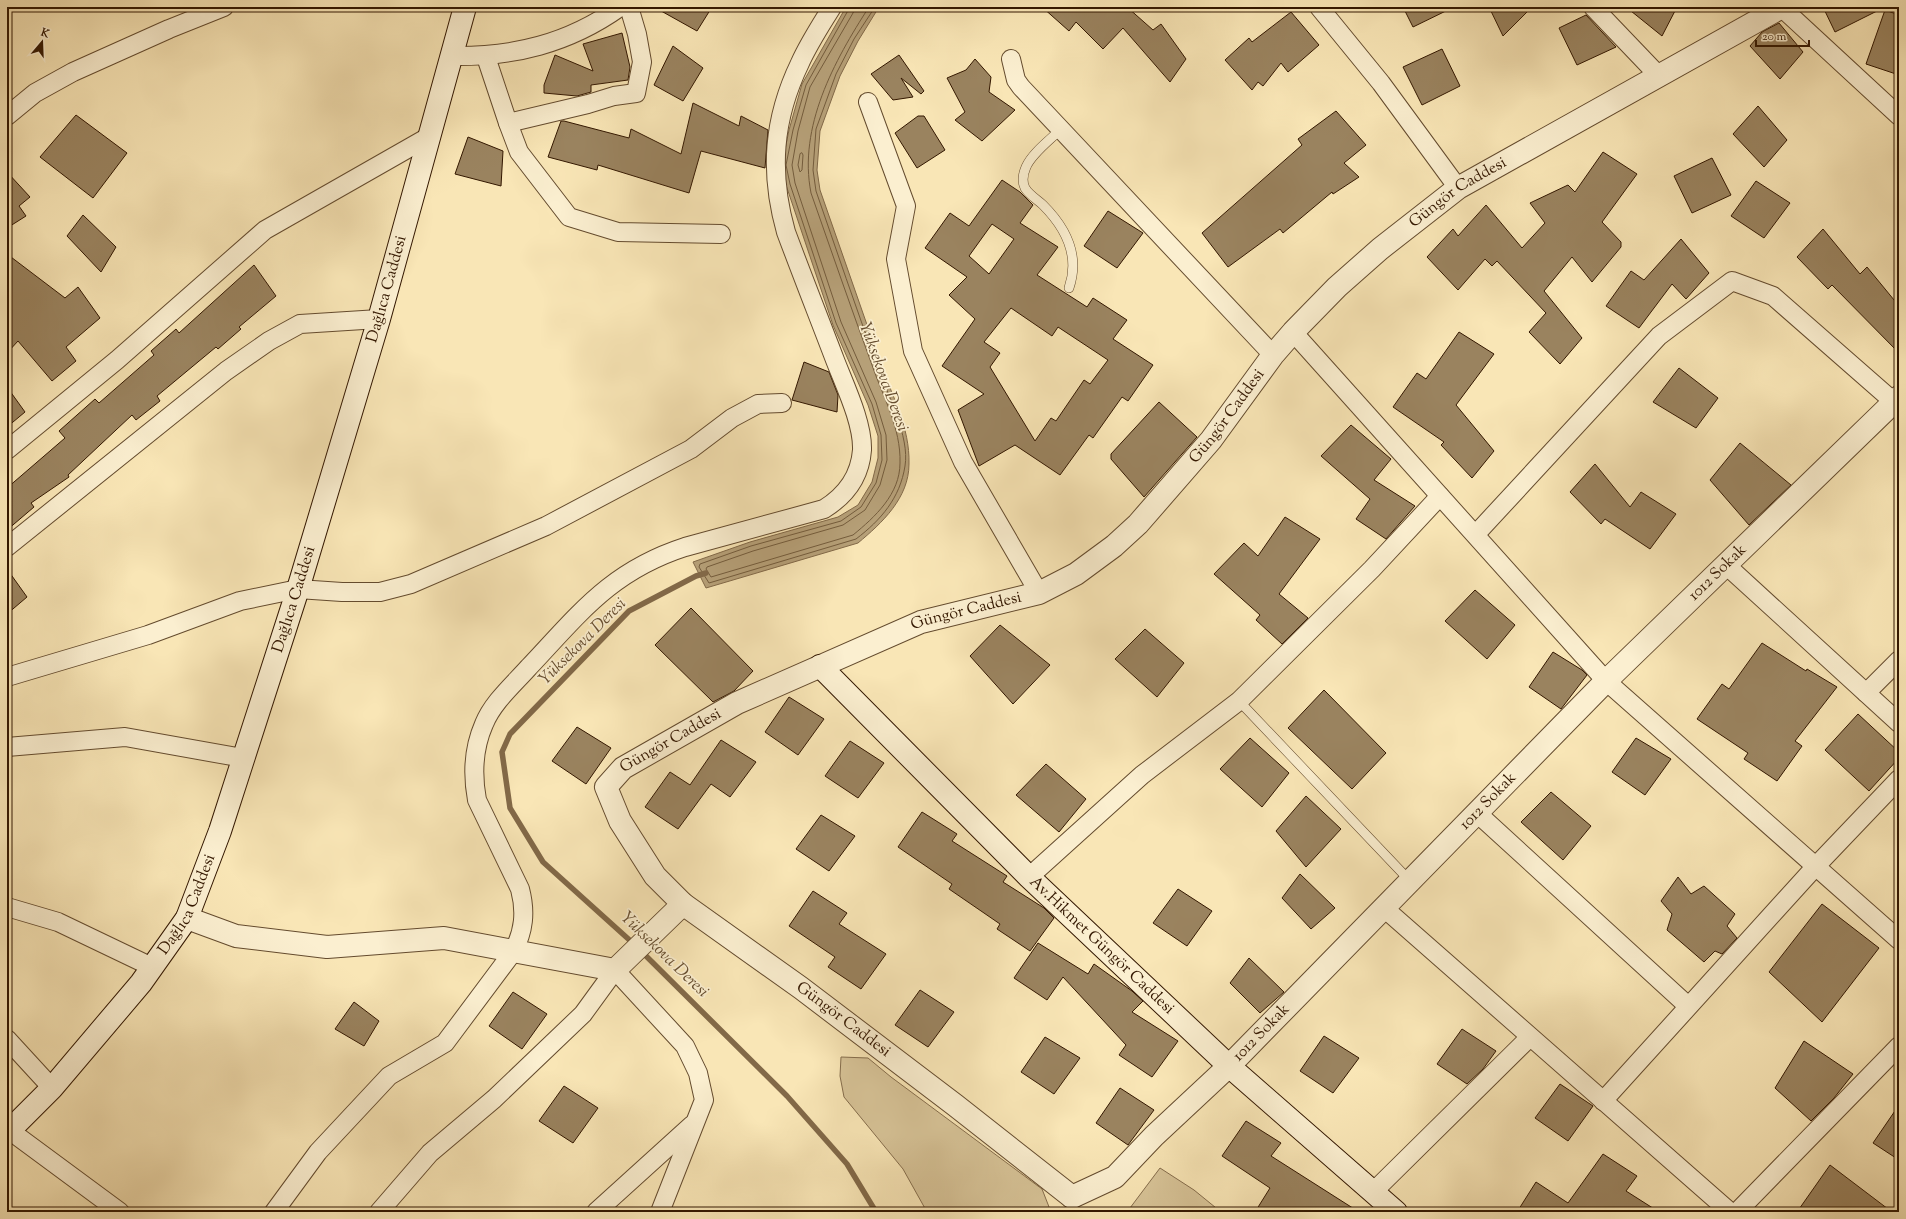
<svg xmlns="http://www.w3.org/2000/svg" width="1906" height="1219" viewBox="0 0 1906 1219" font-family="'Sorts Mill Goudy',serif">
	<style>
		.green { fill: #d7c397; stroke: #856d4c }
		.water { fill: #b6a078; stroke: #826948 }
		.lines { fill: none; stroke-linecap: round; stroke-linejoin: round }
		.shore { stroke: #745c3c; stroke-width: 1 }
		.stream { stroke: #826948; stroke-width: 5.5 }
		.building { fill: #9a835f; stroke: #331700; fill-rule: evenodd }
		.service-casing { stroke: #644b2e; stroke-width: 10 }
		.minor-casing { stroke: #644b2e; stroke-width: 20 }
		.tertiary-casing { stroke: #644b2e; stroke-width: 24 }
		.secondary-casing { stroke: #331700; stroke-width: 24 }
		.service { stroke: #fbefd0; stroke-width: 9 }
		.minor { stroke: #fbefd0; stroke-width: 18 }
		.tertiary { stroke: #fbefd0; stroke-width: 22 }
		.secondary { stroke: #fbefd0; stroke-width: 22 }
		.labels { text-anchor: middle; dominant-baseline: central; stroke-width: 3.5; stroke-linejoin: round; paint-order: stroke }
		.street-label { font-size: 16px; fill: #331700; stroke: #fbefd0 }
		.water-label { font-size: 17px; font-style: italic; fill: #674e30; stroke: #fbefd0 }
	</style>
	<rect width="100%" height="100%" fill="#f9e6b6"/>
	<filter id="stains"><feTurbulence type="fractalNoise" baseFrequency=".005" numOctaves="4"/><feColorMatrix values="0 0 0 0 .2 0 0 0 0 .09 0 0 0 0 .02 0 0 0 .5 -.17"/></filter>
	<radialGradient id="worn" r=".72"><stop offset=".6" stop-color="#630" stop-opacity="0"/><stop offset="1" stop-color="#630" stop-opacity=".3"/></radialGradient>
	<g class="green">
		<polygon points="841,1057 868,1058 891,1077 1042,1189 1051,1212 927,1212 903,1169 844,1097 840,1076"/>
		<polygon points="1160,1168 1194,1190 1221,1212 1127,1212"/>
	</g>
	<path class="water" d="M846,7H879L858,41L840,76L820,131L817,170L820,190C840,247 860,305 880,362C892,396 910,427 909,464C909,498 882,523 858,543L706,588L693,562L750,542L838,517L858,505L872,482L878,458V436L868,405L833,325L786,185L782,165L789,130L802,84Z"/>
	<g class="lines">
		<g class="shore">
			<path d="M850,7L806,85L793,130L786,165L790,184L836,323L872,404L881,435L882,460L876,483L861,507L841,521L751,546L700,564L699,567L709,583L856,539C881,520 900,498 905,466C910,437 887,393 877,365C856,308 836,249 816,191L813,170L816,129L836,74L854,39L875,7"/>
			<path d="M855,7L853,13L810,87L798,131L792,165L795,183L841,322L876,402L886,435L887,460L880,485L865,510L843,525L753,551L707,567L706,569L711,577L853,535C875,517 900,494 900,463C901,428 883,397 872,365C851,308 831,250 811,193C798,127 834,61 869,7"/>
			<polygon points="802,153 803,155 802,170 800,172 798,165 800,154"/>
		</g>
		<g class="stream">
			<polyline points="635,945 543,862 510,808 502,752 510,734 629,611 696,576 706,573"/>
			<polyline points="641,951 787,1096 847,1164 876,1212"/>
		</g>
	</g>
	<g class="building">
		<polygon points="654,7 712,7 697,31"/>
		<polygon points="1042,7 1127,7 1153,30 1161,24 1186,59 1170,82 1123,28 1103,49 1076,22 1069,31"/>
		<polygon points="1403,7 1454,7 1413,27"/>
		<polygon points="1489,7 1532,7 1503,36"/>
		<polygon points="1626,7 1677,7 1662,36"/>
		<polygon points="1823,7 1885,7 1835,32"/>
		<polygon points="1885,10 1899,15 1899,75 1866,64"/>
		<polygon points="1291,12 1319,45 1288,72 1281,63 1263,86 1258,82 1252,90 1225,60 1249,38 1252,42"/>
		<polygon points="1586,15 1616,47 1577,65 1559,28"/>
		<polygon points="1779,23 1803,52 1780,79 1750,46 1762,32"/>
		<polygon points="622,33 630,67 628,80 591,85 591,92 577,96 544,93 544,85 555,55 593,71 583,44"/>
		<polygon points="673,46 703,68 683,101 654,85"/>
		<polygon points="1442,49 1460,86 1422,105 1403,67"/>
		<polygon points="899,55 924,91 921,94 901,78 913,97 893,100 871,74"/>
		<polygon points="975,59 991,77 989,92 1015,110 982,141 955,120 965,112 947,78 966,70"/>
		<polygon points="693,103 739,126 741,116 768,130 765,168 701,151 689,193 598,165 597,170 548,157 561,121 564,121 629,138 631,129 681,154"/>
		<polygon points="1758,106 1787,140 1764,167 1733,134"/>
		<polygon points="1336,111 1366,145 1344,163 1359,177 1333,194 1332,192 1283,233 1280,229 1228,267 1202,233 1302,145 1298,139"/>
		<polygon points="76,115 127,153 93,198 40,157"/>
		<polygon points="918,116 924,116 945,150 917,168 895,133"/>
		<polygon points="468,137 503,151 501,186 455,174"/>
		<polygon points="1603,152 1637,174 1602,222 1621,242 1621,247 1592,282 1572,257 1544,291 1582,338 1560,364 1529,332 1546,313 1497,261 1492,266 1485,259 1458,290 1427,257 1453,229 1458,236 1486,205 1522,248 1545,223 1530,203 1568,185 1575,192"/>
		<polygon points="1712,158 1731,195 1692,213 1674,176"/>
		<polygon points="7,172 30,197 19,206 26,216 7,228"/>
		<path d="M1002,180L1020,192L1033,205L1020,223L1058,247L1037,275L1087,307L1093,298L1127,320L1113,339L1153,365L1128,401L1122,397L1093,438L1089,435L1060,475L1015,445L979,466L958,410L984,394L942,366L975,319L949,295L967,277L925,248L950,213L969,226ZM992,224L1014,239L989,274L969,256ZM1011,308L1052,336L1058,327L1108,360L1090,384L1084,380L1056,421L1051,418L1035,441L990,367L1000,353L984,342Z"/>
		<polygon points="1756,181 1790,203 1764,238 1731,216"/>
		<polygon points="1108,211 1143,233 1117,268 1084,246"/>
		<polygon points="83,215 116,247 101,272 67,236"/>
		<polygon points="1823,229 1860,274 1867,267 1899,306 1899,353 1832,285 1828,289 1797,257"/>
		<polygon points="1681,239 1709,273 1686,299 1672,284 1639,328 1606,306 1631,271 1644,280"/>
		<polygon points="7,254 65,298 78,287 100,318 66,347 76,361 52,381 18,341 7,353"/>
		<polygon points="254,265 276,296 239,327 241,329 218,349 216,347 157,396 160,401 136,420 132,415 68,475 69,477 31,503 34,507 7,530 7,488 65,438 59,431 95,399 99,403 154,355 151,351 176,329 179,333"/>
		<polygon points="1459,332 1494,354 1456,405 1494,451 1472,478 1441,445 1444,442 1393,407 1417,373 1426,379"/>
		<polygon points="804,362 829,372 838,395 837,412 792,400"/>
		<polygon points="1679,368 1718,398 1696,428 1653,402"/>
		<polygon points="7,387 25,412 7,427"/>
		<polygon points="1159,402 1197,437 1144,497 1111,459 1111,454"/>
		<polygon points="1351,425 1391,459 1374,480 1415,506 1386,539 1356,519 1370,499 1321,456"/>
		<polygon points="1740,443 1791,485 1749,525 1710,480"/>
		<polygon points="1595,464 1630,507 1641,492 1676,514 1650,549 1605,519 1601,524 1570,492"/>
		<polygon points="1285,517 1320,539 1279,594 1308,618 1282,644 1256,620 1260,615 1214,574 1244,543 1258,556"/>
		<polygon points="7,569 27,597 7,614"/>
		<polygon points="1475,590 1515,625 1487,659 1445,621"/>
		<polygon points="691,608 753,671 734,691 713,702 655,645"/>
		<polygon points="1000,625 1050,665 1013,704 970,656"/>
		<polygon points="1145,629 1184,663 1157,697 1115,659"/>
		<polygon points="1762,643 1806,671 1807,669 1837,687 1795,741 1802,746 1777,781 1744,759 1748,753 1697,719 1722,684 1729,689"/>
		<polygon points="1553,652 1582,670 1587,675 1561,709 1529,687"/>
		<polygon points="1324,690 1386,753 1352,789 1288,728"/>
		<polygon points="789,697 824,719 798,755 765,732"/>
		<polygon points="1858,714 1899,752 1899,758 1869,791 1825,750"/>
		<polygon points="577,727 611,748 586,784 552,761"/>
		<polygon points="1250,738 1289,773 1262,807 1220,769"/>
		<polygon points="1636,738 1671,759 1645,795 1612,772"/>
		<polygon points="721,740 756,762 730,797 711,784 678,829 645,807 670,772 690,785"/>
		<polygon points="850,741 884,763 858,798 825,776"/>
		<polygon points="1046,764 1086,799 1059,832 1016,795"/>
		<polygon points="1551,792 1591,826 1563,860 1521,822"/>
		<polygon points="1306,796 1341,829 1306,867 1276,831"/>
		<polygon points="922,812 957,834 952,841 1007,876 1003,882 1044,908 1054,918 1030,951 997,929 1000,924 949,889 952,884 898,847"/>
		<polygon points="821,815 855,836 829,871 796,849"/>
		<polygon points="1300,874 1335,908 1311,929 1282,898"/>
		<polygon points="1678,877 1691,894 1704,886 1735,914 1727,926 1737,938 1722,954 1715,951 1704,962 1667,930 1672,914 1661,901"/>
		<polygon points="1178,889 1212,911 1187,946 1153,923"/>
		<polygon points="813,891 847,913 839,924 886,954 861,989 828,967 835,957 789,926"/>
		<polygon points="1822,904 1879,948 1822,1022 1769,972"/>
		<polygon points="1038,943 1088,974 1094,964 1132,991 1143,1001 1132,1012 1178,1041 1152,1077 1119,1055 1126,1045 1063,977 1047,1000 1014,978"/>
		<polygon points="1249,958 1284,992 1260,1013 1230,983"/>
		<polygon points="920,990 954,1012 928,1047 895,1025"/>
		<polygon points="513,992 547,1014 522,1049 489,1026"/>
		<polygon points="354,1002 379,1021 364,1046 335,1029"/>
		<polygon points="1462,1029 1496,1051 1483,1069 1467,1084 1437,1064"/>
		<polygon points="1324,1036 1359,1058 1333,1093 1300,1071"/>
		<polygon points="1045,1037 1080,1058 1054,1094 1021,1072"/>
		<polygon points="1804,1041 1853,1074 1834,1098 1811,1121 1775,1088"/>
		<polygon points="1560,1084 1593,1106 1568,1141 1535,1118"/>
		<polygon points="564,1086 598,1108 573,1143 539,1121"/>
		<polygon points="1120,1088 1154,1110 1128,1145 1096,1123"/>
		<polygon points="1899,1105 1899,1160 1873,1143"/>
		<polygon points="1246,1121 1281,1143 1271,1156 1359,1212 1255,1212 1270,1188 1222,1156"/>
		<polygon points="1603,1154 1637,1176 1626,1191 1659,1212 1517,1212 1536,1182 1568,1203"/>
		<polygon points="1830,1165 1892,1212 1797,1212"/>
	</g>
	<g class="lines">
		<g class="service-casing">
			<g id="service">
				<path d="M1061,129C1050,140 1032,153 1026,167C1023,174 1022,182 1025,188C1029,195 1038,200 1043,205C1066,228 1080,256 1069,288"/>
				<polyline points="1239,701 1410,881"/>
			</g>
		</g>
		<g class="minor-casing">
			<g id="minor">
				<polyline points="1319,7 1381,83 1458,188"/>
				<polyline points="1593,7 1659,76"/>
				<polyline points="1781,7 1899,116"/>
				<path d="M451,56C513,57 568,44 620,7"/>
				<polyline points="486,57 508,123 519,152 569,217 618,232 721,234"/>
				<polyline points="1011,59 1016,80 1021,87 1273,355"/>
				<polyline points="868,102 906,206 896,259 913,351 963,462 1039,593"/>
				<polyline points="7,116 35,93 73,72 169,29 224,7"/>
				<polyline points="508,123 588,104 614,96 636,93 642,62 637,34 629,7"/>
				<polyline points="1293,332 1606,681 1899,940"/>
				<polyline points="7,450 117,360 265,230 430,136"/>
				<polyline points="1476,534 1659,336 1732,281 1773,296 1894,402"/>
				<polyline points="7,547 226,371 269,341 300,324 379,319"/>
				<polyline points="1726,565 1899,723"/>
				<polyline points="7,677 148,635 240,601 298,589 342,592 380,592 411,584 546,526 691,449 732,418 758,404 782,403"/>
				<polyline points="1866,693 1899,660"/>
				<polyline points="7,747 125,737 243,758"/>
				<polyline points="1477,813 1688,1006"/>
				<polyline points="1029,877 1142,775 1239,701 1372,569 1440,496"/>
				<polyline points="7,907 58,922 152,967"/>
				<polyline points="1384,908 1730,1212"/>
				<polyline points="7,1039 52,1088"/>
				<polyline points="1603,1101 1816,866 1899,779"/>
				<polyline points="9,1130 120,1212"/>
				<polyline points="1373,1192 1530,1037"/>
				<path d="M274,1212L318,1152L389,1076L445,1043L513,952C524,931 526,912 520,889L477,800C472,773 473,749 484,724C493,702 513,685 529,667C580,613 611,571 685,547L824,509C845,496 860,477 862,450C863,423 845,386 835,360C819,318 802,275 786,232C769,172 773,119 800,63C809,43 821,25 832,7"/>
				<polyline points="379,1212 430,1153 494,1099 583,1014 615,970 685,1046 698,1073 704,1100 660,1212"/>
				<polyline points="596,1212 692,1125"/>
				<polyline points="1737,1212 1899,1046"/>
			</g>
		</g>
		<g class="tertiary-casing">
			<g id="tertiary">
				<polyline points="187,918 236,936 327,947 444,938 615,970 683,904"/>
				<path id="s1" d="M1072,1197L955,1105L801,988L683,904L655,876L620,821L606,787L623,768L737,703L921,622L1039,593L1076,574L1114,546L1138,524L1211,440L1273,355L1293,332L1337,287L1380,249L1458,188L1782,7"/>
				<path id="s2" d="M1072,1197L1115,1177L1154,1136L1229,1066L1606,681L1899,397"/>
			</g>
		</g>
		<g class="secondary-casing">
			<g id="secondary">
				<path id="s3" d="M820,666L1029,877L1229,1066L1396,1212"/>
				<path id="s4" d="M7,1133L52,1088L141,983L187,918L220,831L298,589L379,319L465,7"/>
			</g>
		</g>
		<use href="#service" class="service"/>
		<use href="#minor" class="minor"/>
		<use href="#tertiary" class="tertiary"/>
		<use href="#secondary" class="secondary"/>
	</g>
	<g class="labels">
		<g class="street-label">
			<text stroke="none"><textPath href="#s1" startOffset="1693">Güngör Caddesi</textPath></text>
			<text stroke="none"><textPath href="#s4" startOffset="941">Dağlıca Caddesi</textPath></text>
			<text stroke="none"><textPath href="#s1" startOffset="1369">Güngör Caddesi</textPath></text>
			<text stroke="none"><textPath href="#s2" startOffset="901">1012 Sokak</textPath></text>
			<text stroke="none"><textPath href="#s4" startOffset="617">Dağlıca Caddesi</textPath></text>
			<text stroke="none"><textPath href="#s1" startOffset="1033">Güngör Caddesi</textPath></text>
			<text stroke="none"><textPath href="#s1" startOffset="709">Güngör Caddesi</textPath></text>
			<text stroke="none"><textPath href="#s2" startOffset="577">1012 Sokak</textPath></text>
			<text stroke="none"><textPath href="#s4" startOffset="293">Dağlıca Caddesi</textPath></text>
			<text stroke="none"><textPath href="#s3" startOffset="397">Av.Hikmet Güngör Caddesi</textPath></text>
			<text transform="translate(843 1020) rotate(37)">Güngör Caddesi</text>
			<text stroke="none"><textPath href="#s2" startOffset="253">1012 Sokak</textPath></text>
		</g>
		<g class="water-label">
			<text transform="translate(883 377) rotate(70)">Yüksekova Deresi</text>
			<text transform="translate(583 642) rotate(-45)">Yüksekova Deresi</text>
			<text transform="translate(664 955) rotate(44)">Yüksekova Deresi</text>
		</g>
	</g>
	<rect width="1906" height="1219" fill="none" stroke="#f9e6b6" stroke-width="24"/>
	<rect x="8" y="8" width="1890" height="1203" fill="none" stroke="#331700" stroke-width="2"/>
	<rect x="12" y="12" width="1882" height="1195" fill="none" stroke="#331700"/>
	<g transform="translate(42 42) rotate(19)" stroke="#fbefd0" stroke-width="3" paint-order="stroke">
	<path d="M0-3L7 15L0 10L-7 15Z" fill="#331700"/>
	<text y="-6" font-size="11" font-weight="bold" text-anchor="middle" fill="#331700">K</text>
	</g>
	<path d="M1756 40v6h53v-6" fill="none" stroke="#331700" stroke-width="2"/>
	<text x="1762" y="40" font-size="12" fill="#331700" stroke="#fbefd0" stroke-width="3" paint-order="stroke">20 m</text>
	<rect width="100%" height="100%" filter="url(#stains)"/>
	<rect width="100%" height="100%" fill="url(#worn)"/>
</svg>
